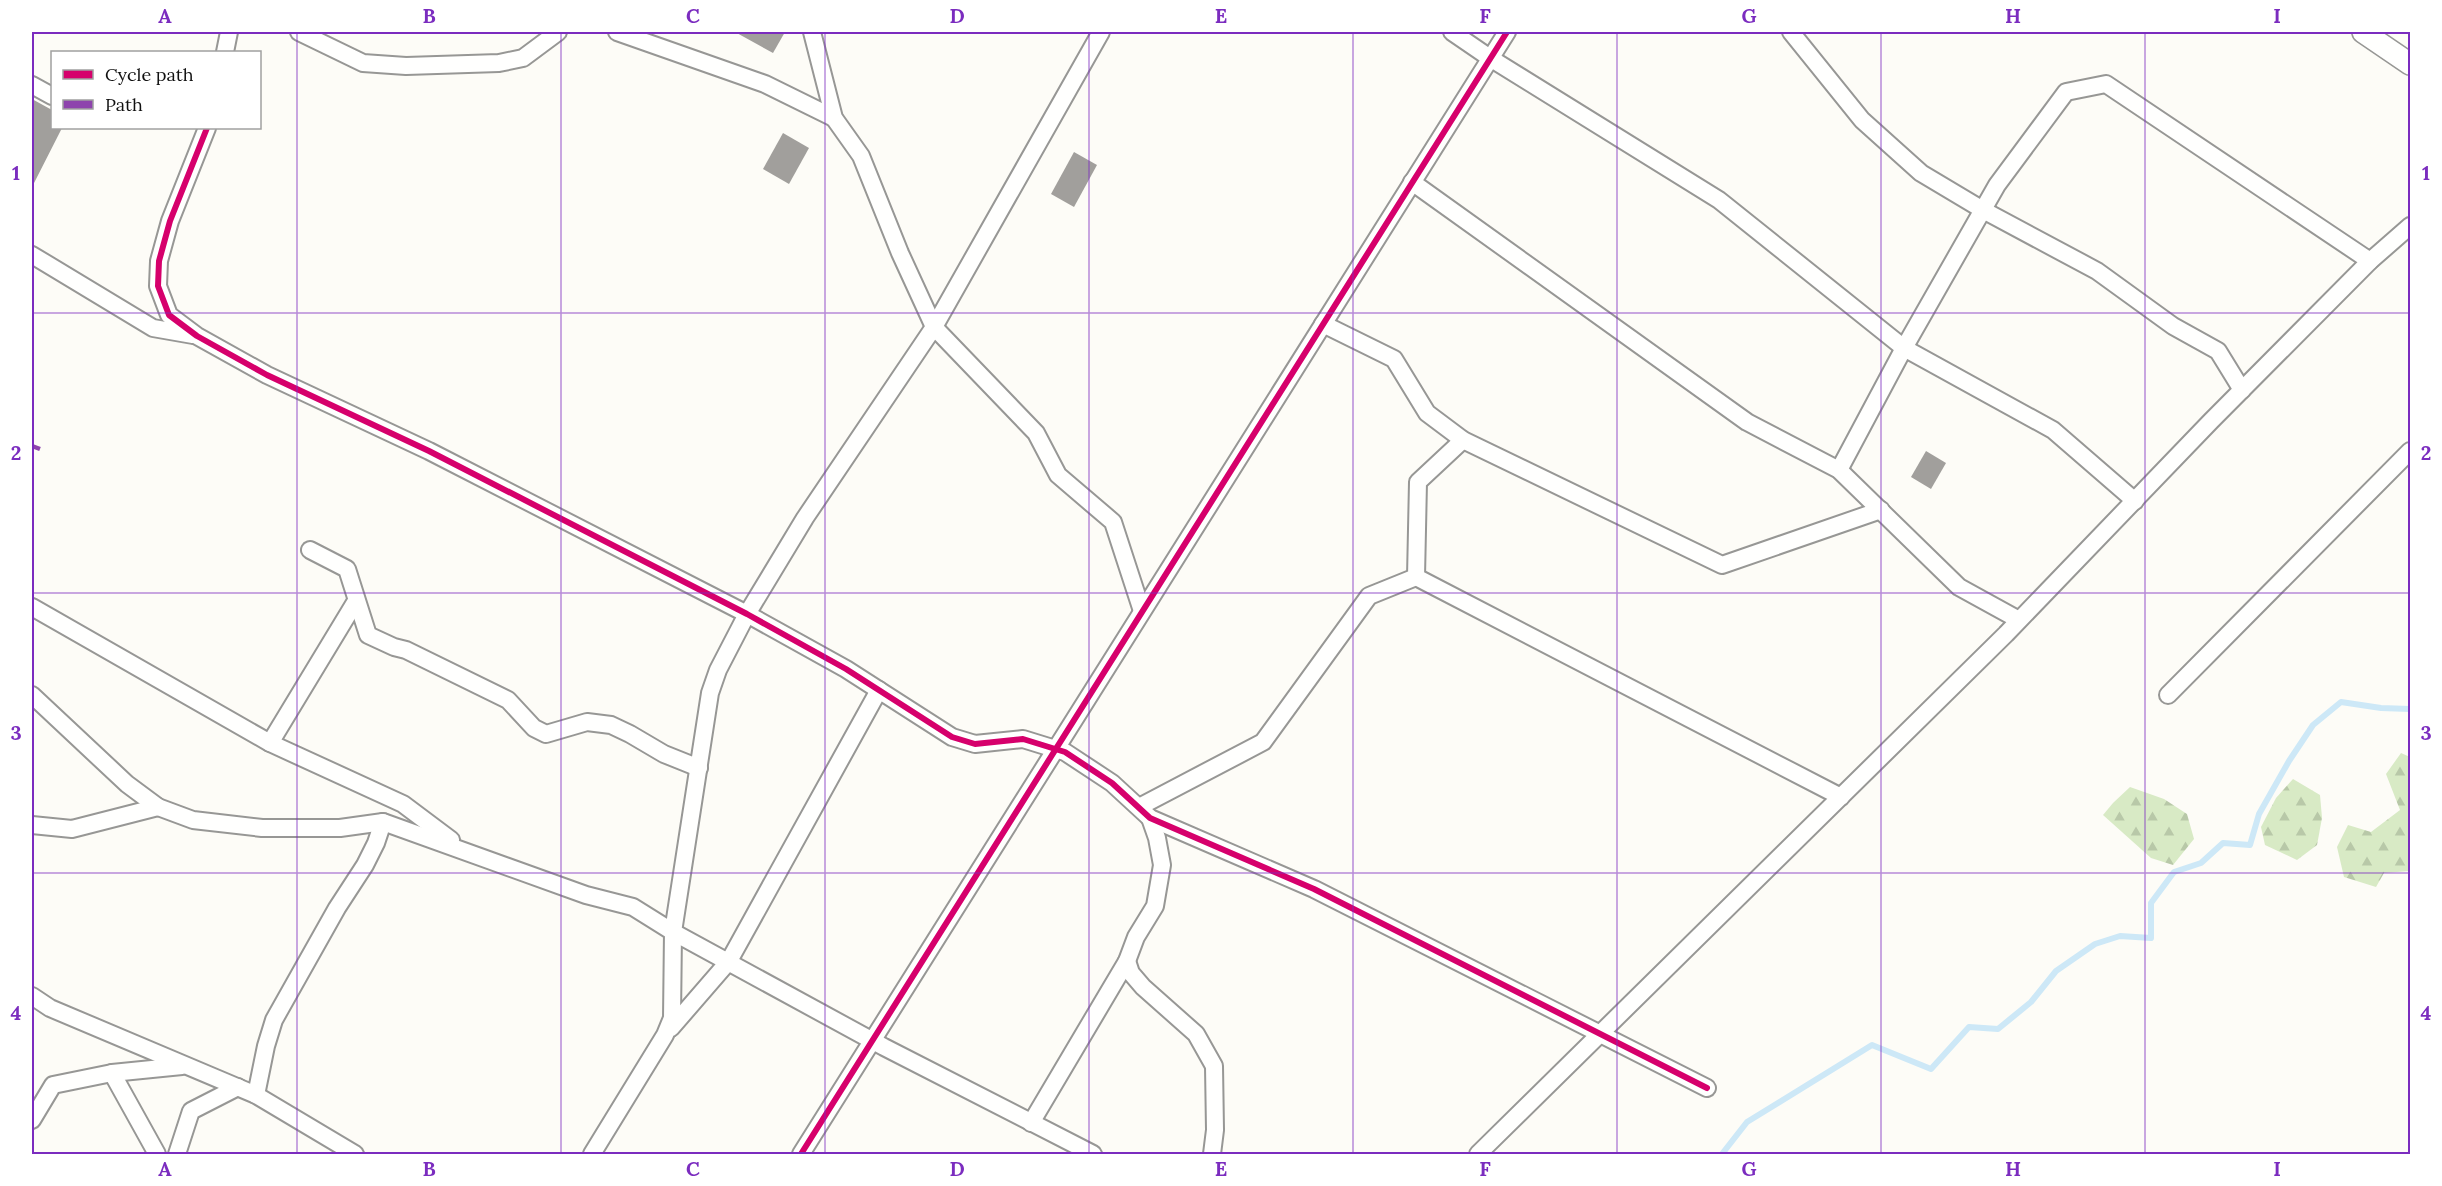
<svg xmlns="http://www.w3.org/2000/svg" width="2442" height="1186" viewBox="0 0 2442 1186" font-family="Lora,serif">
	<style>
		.forest { fill: url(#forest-firs) }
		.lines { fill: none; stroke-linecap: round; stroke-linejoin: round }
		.stream { stroke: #cde8f7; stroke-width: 6 }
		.building { fill: #a19f9c }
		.minor-casing { stroke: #979795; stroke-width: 20 }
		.tertiary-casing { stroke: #979795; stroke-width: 24 }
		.minor { stroke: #fffffe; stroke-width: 16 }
		.tertiary { stroke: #fffffe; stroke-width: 21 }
		.quiet { stroke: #8e44ad; stroke-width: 4.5; stroke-dasharray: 9 4.5; stroke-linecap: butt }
		.cycleway-casing { stroke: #fff; stroke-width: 10 }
		.cycleway { stroke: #d6006c; stroke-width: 6 }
		.grid { fill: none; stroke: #7b2cbf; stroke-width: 1.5; stroke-opacity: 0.55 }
		.neatline { fill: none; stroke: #7b2cbf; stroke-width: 2 }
		.grid-label { font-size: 20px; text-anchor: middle; font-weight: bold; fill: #7b2cbf }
	</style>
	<defs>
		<pattern id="forest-firs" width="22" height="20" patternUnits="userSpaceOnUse" patternTransform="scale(1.5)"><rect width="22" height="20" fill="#d8eac5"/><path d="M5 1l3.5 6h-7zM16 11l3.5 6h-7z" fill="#b8c8a8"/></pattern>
	</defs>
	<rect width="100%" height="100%" fill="#fdfcf7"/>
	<g class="forest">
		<polygon points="2401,753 2410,757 2410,871 2384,873 2376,887 2344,877 2337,847 2348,825 2371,832 2400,810 2386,774"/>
		<polygon points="2293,779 2320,795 2322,818 2317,845 2297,860 2265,845 2261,827 2276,798"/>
		<polygon points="2130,787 2164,799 2187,814 2194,839 2173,865 2151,858 2103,815 2113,803"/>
	</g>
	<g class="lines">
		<polyline class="stream" points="1722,1154 1747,1122 1872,1045 1931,1069 1969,1027 1998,1029 2031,1002 2056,971 2095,944 2120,936 2151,938 2151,903 2174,872 2201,863 2223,843 2250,845 2259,814 2289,761 2313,725 2341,702 2381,708 2410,709"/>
	</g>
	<g class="building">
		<polygon points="735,32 785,32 773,53"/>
		<polygon points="32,99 52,110 52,128 62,128 32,187"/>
		<polygon points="783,133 809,148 789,184 763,169"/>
		<polygon points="1074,152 1097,165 1074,207 1051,194"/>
		<polygon points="1926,451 1946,463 1931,489 1911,477"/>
	</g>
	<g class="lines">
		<g class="minor-casing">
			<g id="minor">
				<polyline points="299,32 363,63 406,66 499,63 523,58 558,32"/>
				<polyline points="617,32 765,84 834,118"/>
				<polyline points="812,32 834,118 861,156 900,253 934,327 1036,433 1058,475 1113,522 1142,611"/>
				<polyline points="1452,32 1490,58 1719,200 1904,348 2053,430 2135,501"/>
				<polyline points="1791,32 1862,120 1921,173 1983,210 2097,271 2173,326 2218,351 2242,390"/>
				<polyline points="225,52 229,32"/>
				<polyline points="32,85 52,96"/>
				<polyline points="207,128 170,221 159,261 158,286 169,315 197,336 267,375 429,451 747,614 846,669 952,737 975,744 1023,739 1065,752 1112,783 1150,818 1314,889 1707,1088"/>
				<polyline points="1412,182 1747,422 1839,470 1959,587 2019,620"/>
				<polyline points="32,255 153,328 193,335"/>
				<polyline points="1323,324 1394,359 1427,413 1463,440 1722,565 1881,510"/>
				<polyline points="1839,470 1904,348 1997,185 2066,92 2106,84 2370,261"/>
				<polyline points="310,550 347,569 368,635 394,647 406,650 508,700 534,728 546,734 587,722 611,725 630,734 664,754 699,768"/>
				<polyline points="1416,577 1841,797"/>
				<polyline points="32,607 270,743 403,804 451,840"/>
				<polyline points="32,695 127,784 158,807 193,820 262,828 340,828 383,822 586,895 633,907 673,932 884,1047 1093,1154"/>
				<polyline points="2168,695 2410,451"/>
				<polyline points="270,743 356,601"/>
				<polyline points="1139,807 1263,742 1369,596 1416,577 1418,482 1463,440"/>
				<polyline points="32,825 72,829 158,807"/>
				<polyline points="1127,961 1131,973 1143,987 1196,1034 1214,1066 1215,1130 1212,1154"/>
				<polyline points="32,996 50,1008 256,1095 355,1154"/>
				<polyline points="671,1028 729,961 879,690"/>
				<polyline points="112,1073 157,1154"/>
				<polyline points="256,1095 266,1046 274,1020 337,908 365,865 376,843 383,822"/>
				<polyline points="32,1120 53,1085 112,1073 182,1066"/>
				<polyline points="1031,1123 1127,961 1136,937 1155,906 1162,865 1157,838 1150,818"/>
				<polyline points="177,1154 191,1111 238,1087"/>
				<polyline points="592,1154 665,1035 672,1018 673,932 710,693 718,670 747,614 805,518 934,327 1101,32"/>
				<polyline points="801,1154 1507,32"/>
				<polyline points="1478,1154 2006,634 2211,421 2370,261 2410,226"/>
			</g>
		</g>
		<g class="tertiary-casing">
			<polyline id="tertiary" points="2363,32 2410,64"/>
		</g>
		<use href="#minor" class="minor"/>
		<use href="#tertiary" class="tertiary"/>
		<polyline class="quiet" points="32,446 40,449"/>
		<g class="cycleway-casing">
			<g id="cycleway">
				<polyline points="207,128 170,221 159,261 158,286 169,315 197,336 267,375 429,451 747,614 846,669 952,737 975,744 1023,739 1065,752 1112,783 1150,818 1314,889 1707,1088"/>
				<polyline points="801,1154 1507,32"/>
			</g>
		</g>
		<use href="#cycleway" class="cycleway"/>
	</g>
	<path class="grid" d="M297,32V1154M561,32V1154M825,32V1154M1089,32V1154M1353,32V1154M1617,32V1154M1881,32V1154M2145,32V1154M32,313H2410M32,593H2410M32,873H2410"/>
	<rect width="2442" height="1186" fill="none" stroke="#ffffff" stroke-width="66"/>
	<rect x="51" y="51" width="210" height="78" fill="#ffffff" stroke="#a0a0a0" stroke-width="1.5"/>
	<rect x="63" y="70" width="30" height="9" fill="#d6006c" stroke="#a0a0a0" stroke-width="1.5"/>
	<text x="105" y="81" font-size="18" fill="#111111">Cycle path</text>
	<rect x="63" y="100" width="30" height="9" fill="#8e44ad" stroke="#a0a0a0" stroke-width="1.5"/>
	<text x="105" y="111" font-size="18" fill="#111111">Path</text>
	<rect x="33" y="33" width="2376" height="1120" class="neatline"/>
	<g class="grid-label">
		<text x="165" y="23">A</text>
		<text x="429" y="23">B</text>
		<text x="693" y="23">C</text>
		<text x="957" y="23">D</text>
		<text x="1221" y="23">E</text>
		<text x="1485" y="23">F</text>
		<text x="1749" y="23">G</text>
		<text x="2013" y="23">H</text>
		<text x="2277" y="23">I</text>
		<text x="16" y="180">1</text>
		<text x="2426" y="180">1</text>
		<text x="16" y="460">2</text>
		<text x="2426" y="460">2</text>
		<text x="16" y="740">3</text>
		<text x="2426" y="740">3</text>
		<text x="16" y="1020">4</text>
		<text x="2426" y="1020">4</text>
		<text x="165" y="1176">A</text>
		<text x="429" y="1176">B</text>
		<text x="693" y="1176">C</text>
		<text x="957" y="1176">D</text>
		<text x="1221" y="1176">E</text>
		<text x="1485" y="1176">F</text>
		<text x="1749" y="1176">G</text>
		<text x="2013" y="1176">H</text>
		<text x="2277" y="1176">I</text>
	</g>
</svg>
